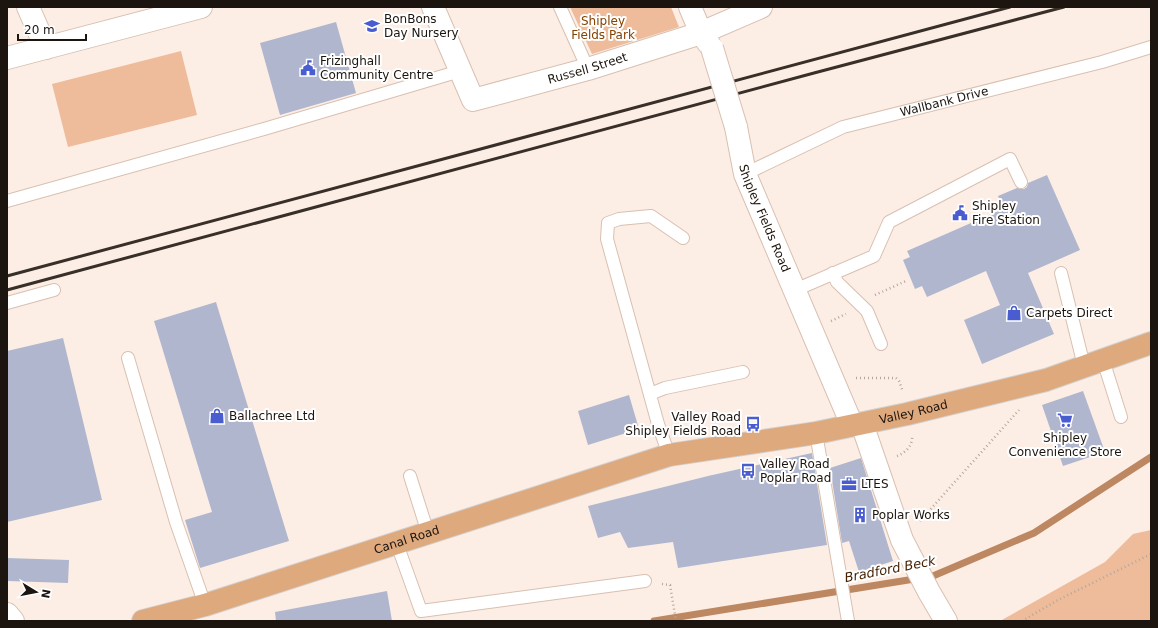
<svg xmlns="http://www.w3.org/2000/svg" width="1158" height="628" viewBox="0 0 1158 628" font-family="'DejaVu Sans',sans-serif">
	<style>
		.green { fill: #eebc9a }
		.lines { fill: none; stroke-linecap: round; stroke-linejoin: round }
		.stream { stroke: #bd8762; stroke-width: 7 }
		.building { fill: #afb6ce }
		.service-casing { stroke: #d8c0b1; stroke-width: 14 }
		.minor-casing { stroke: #d8c0b1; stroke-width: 24 }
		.tertiary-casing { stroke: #d8c0b1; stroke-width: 24 }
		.primary-casing { stroke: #d2d0cf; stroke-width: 24 }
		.path { stroke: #b4a79f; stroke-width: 2.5; stroke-dasharray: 1 3; stroke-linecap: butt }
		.service { stroke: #fff; stroke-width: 12 }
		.minor { stroke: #fff; stroke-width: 22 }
		.tertiary { stroke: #fff; stroke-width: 22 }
		.primary { stroke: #dfa97e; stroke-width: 22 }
		.rail { stroke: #372f28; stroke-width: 3 }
		.minor-bridge-casing { stroke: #d8c0b1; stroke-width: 24; stroke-linecap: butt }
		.minor-bridge { stroke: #fff; stroke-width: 22 }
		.labels { text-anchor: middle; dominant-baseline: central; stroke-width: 4; stroke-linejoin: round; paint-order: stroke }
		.poi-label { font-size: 12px; fill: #1c140e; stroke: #fff; text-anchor: start }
		.park-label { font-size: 12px; fill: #854100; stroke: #fff }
		.street-label { font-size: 12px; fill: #1c140e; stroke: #fff }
		.water-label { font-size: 13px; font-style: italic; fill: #431f02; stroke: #fff }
	</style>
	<rect width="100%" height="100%" fill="#fdeee5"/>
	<g class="green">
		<polygon points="570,7 671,7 679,27 592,54"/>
		<polygon points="181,51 197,115 68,147 52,84"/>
		<polygon points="1151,530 1151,621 1000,621 1105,562 1133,534"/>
	</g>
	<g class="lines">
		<polyline class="stream" points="654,621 933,576 1034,533 1151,457"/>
	</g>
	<g class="building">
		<polygon points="336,22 356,93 280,115 260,43"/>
		<polygon points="1047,175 1080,250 1028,273 1054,334 982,364 964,320 1000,305 986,271 927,297 922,286 915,289 903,260 910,257 907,251 1003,209 998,196 1017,188 1024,189 1027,187 1028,183"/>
		<polygon points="216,302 289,541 200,568 185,520 212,512 154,321"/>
		<polygon points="63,338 102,500 7,522 7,351"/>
		<polygon points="1083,391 1105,452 1063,466 1042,405"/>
		<polygon points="629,395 639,429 588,445 578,411"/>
		<polygon points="812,453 827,545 678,568 673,542 628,548 620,532 598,538 588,506 708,476"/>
		<polygon points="861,458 893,561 859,572 849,541 842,543 830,468"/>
		<polygon points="7,558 69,560 68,583 7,581"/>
		<polygon points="387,591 392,621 276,621 275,612"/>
	</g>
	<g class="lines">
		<g class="service-casing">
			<g id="service">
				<polyline points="560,7 588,69"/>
				<path id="s1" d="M745,174L843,127L1102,62L1151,47"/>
				<polyline points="7,201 264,129 460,71"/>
				<polyline points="833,273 837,282 867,311 881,344"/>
				<polyline points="1061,273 1084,366"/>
				<polyline points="795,290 874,256 889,222 1010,159 1021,182"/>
				<polyline points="7,303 54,290"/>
				<polyline points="128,358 176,522 205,605"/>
				<polyline points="1103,360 1121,417"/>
				<polyline points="650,394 665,388 743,372"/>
				<polyline points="816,433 848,621"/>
				<polyline points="669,455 658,424 607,239 608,223 619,219 651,216 683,238"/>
				<polyline points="410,476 428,533"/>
				<polyline points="397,544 421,611 645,581"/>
			</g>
		</g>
		<g class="minor-casing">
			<g id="minor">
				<polyline points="28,7 46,48"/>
				<path id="s2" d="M433,7L473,100L588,69L701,33L761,7"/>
				<polyline points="690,7 701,33 709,44"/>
				<polyline points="7,58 201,7"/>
				<path id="s3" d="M736,127L745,174L852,425"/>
				<polyline points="862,424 902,540 929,592 946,621"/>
			</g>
		</g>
		<g class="tertiary-casing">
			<polyline id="tertiary" points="7,614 13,621"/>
		</g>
		<g class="primary-casing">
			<g id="primary">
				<path id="s4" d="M143,621L205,605L669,455L816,433L907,414L1046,380L1151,343"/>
			</g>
		</g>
		<g class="path">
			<polyline points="875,295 906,281"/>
			<polyline points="831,321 846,314"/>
			<polyline points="856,378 896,378 899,381 903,392"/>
			<path d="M897,456C905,453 913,446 912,436"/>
			<polyline points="920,521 1019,410"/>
			<polyline points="662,584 670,585 676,621"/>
			<polyline points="1022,621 1058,600 1151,554"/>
		</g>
		<use href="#service" class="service"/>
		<use href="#minor" class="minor"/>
		<use href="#tertiary" class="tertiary"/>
		<use href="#primary" class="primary"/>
		<g class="rail">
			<polyline points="7,276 1010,7"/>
			<polyline points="7,290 814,73 1064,7"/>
		</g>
		<g class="minor-bridge-casing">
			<polyline id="minor-bridge" points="712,48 736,127"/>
		</g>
		<use href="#minor-bridge" class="minor-bridge"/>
	</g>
	<defs>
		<g id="school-bare" transform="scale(1.2)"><path d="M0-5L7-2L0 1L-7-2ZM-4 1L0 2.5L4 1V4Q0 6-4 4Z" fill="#495cd0" stroke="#fff" stroke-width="2.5" paint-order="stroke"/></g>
		<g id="civic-bare" transform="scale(1.2)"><path d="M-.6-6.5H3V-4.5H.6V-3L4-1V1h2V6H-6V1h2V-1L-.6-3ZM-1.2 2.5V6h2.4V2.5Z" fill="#495cd0" stroke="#fff" stroke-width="2.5" paint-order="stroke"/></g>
		<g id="shop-bare" transform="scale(1.2)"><path d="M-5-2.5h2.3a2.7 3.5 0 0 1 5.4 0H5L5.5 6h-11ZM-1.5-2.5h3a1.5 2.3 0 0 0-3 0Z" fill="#495cd0" stroke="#fff" stroke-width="2.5" paint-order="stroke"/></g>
		<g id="supermarket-bare" transform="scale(1.2)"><path d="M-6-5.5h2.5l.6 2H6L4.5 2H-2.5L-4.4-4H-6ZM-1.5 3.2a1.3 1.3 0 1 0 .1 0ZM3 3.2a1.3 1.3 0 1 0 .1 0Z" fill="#495cd0" stroke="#fff" stroke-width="2.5" paint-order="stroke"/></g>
		<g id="bus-bare" transform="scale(1.2)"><path d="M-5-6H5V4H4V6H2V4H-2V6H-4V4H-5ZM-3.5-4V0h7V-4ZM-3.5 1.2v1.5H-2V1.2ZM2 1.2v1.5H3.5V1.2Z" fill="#495cd0" stroke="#fff" stroke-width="2.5" paint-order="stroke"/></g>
		<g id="office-bare" transform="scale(1.2)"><path d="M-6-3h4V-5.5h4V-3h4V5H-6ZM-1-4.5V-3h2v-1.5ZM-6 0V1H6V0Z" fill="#495cd0" stroke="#fff" stroke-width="2.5" paint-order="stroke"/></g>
		<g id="building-bare" transform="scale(1.2)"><path d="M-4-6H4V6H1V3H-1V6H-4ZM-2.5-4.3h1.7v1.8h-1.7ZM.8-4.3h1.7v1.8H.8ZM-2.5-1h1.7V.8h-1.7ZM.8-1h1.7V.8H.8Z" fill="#495cd0" stroke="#fff" stroke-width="2.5" paint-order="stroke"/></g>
	</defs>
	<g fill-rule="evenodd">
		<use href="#school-bare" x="372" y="26"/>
		<use href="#civic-bare" x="308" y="68"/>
		<use href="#civic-bare" x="960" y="213"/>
		<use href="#shop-bare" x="1014" y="313"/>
		<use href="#shop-bare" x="217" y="416"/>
		<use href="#supermarket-bare" x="1065" y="420"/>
		<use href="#bus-bare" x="753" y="424"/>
		<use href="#bus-bare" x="748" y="471"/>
		<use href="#office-bare" x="849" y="484"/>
		<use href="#building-bare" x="860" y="515"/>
	</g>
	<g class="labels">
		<g class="poi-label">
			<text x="384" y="19">BonBons<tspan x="384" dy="14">Day Nursery</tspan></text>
			<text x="320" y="61">Frizinghall<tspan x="320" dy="14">Community Centre</tspan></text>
			<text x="972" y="206">Shipley<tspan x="972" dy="14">Fire Station</tspan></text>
			<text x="1026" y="313">Carpets Direct</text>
			<text x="229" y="416">Ballachree Ltd</text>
			<text x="741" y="417" text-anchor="end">Valley Road<tspan x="741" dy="14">Shipley Fields Road</tspan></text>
			<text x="1065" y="438" text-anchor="middle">Shipley<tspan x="1065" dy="14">Convenience Store</tspan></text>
			<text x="760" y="464">Valley Road<tspan x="760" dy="14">Poplar Road</tspan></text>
			<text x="861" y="484">LTES</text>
			<text x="872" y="515">Poplar Works</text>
		</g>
		<g class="park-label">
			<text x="603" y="21">Shipley<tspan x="603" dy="14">Fields Park</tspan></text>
		</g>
		<g class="street-label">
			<text stroke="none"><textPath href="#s2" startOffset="220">Russell Street</textPath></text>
			<text stroke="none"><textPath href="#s1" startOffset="213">Wallbank Drive</textPath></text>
			<text stroke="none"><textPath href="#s3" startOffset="96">Shipley Fields Road</textPath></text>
			<text stroke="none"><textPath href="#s4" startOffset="800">Valley Road</textPath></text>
			<text stroke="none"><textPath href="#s4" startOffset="276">Canal Road</textPath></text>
		</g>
		<g class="water-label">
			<text transform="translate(890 569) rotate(-11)">Bradford Beck</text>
		</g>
	</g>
	<rect width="1158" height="628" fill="none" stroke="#1c140e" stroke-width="16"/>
	<g transform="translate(36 592) rotate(100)" stroke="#ffffff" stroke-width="3" paint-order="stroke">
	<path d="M0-3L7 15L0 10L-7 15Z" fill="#1c140e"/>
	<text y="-6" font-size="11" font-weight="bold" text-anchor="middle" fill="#1c140e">N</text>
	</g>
	<path d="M18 34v6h68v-6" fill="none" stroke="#1c140e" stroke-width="2"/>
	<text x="24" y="34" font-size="12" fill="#1c140e" stroke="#ffffff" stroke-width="3" paint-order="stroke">20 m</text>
</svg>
